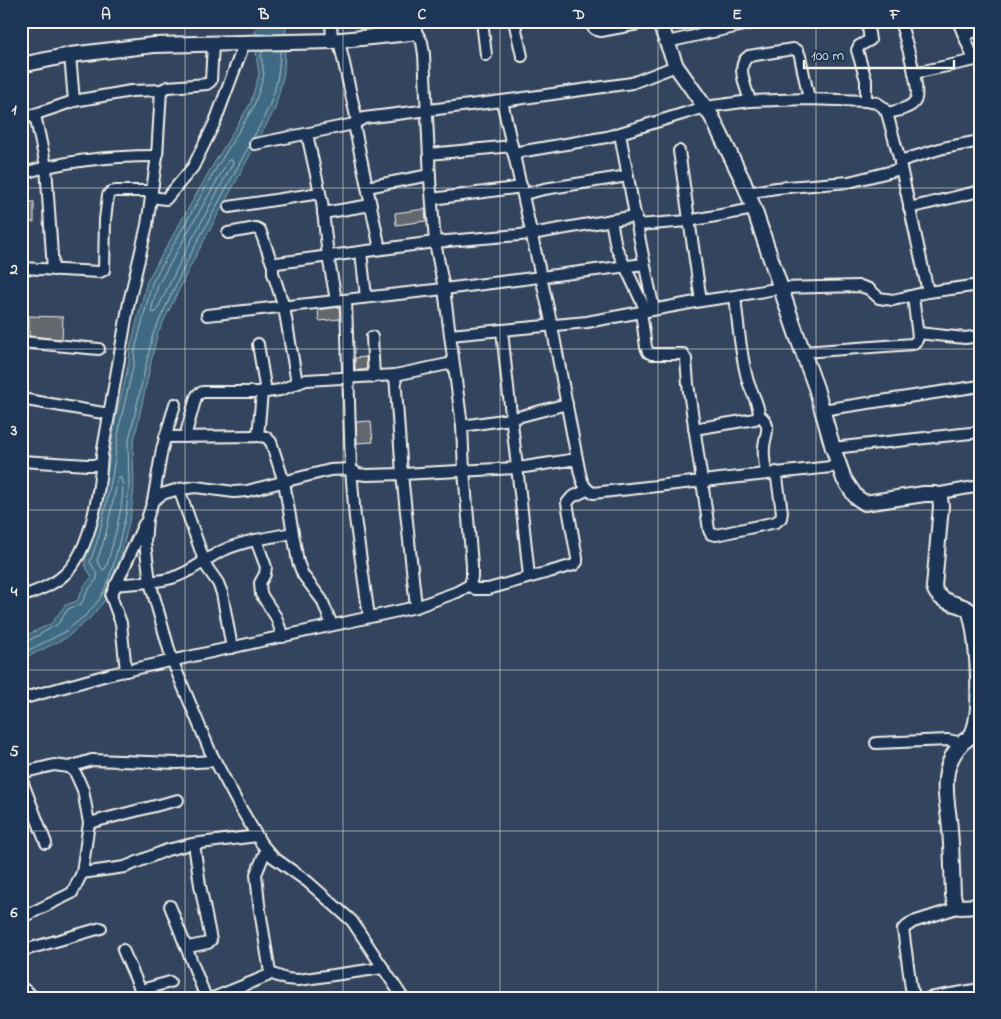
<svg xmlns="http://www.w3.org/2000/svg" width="1001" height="1019" viewBox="0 0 1001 1019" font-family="'Indie Flower',sans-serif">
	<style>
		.water { fill: #3f6b83; stroke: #87a1ab }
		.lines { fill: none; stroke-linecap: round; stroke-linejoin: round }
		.shore { stroke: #acbbc0; stroke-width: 1 }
		.building { fill: #64676e; stroke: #f4f1e8 }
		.street-casing { stroke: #f4f1e8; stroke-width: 14 }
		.secondary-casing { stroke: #f4f1e8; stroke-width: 18 }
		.street { stroke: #1d3557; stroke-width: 10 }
		.secondary { stroke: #1d3557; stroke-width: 14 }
		.grid { fill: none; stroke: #f4f1e8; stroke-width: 1; stroke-opacity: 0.55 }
		.neatline { fill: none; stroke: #f4f1e8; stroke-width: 2 }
		.grid-label { font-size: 16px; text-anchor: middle; font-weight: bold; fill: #f4f1e8 }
	</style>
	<rect width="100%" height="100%" fill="#32445e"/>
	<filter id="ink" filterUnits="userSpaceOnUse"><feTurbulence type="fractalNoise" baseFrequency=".02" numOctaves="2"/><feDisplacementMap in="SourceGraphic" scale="10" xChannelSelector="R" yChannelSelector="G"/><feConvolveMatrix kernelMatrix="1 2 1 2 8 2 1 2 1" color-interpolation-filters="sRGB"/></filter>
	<g filter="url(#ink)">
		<polygon class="water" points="260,21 285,21 286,27 284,73 275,109 192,263 157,335 133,445 134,487 131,514 118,568 109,593 102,604 89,619 66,638 21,660 21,638 52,623 65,605 77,601 84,586 92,577 85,566 85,561 94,534 107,475 115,422 129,362 130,349 147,281 213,165 250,104 259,74 256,54 259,46 255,30"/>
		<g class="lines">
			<g class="shore">
				<path d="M253,138C271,106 279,87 280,50"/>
				<polygon points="229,160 232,160 233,163 182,258 156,312 153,313 151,311 158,285"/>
				<path d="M121,478C128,494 112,546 107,565L105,569L103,570L97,561L105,537L118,479Z"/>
				<polyline points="21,643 28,641 58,624 68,609 81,604 89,589 97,579 97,574 90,562 99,536 112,477 120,423 134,363 135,350 152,283 217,167 254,106 264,75 261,55 263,51"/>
				<polyline points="21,654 63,633 86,615 98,601 104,591 113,567 126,514 129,487 128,444 153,334 187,261 249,146"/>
			</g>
		</g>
		<g class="building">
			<rect x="21" y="202" width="13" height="20"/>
			<polygon points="425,209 426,221 396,225 395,213"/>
			<polygon points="339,307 340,319 319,321 318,310"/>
			<polygon points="29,316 63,317 62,339 29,336"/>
			<polygon points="366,357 367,370 355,370 355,358"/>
			<polygon points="371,421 373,442 357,443 356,422"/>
		</g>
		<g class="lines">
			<g class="street-casing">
				<g id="street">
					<polyline points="331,21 332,41"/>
					<polyline points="482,21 486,55"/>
					<polyline points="514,21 522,56"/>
					<path d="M591,21C592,28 594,30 601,31L654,21"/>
					<polyline points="958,21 974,60"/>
					<polyline points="964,36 980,29"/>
					<polyline points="339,41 357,121"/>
					<polyline points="667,42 762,21"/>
					<polyline points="70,55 74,101"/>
					<polyline points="914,73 980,59"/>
					<polyline points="502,101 552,326 577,459"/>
					<path d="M750,101C746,87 735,65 749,56L793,49L798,51L800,56L809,99"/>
					<polyline points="866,101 866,80 857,50 859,46 870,40 867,21"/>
					<path d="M887,113C896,111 910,109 915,101C922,91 904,35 900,21"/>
					<polyline points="35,115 46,166 53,270"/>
					<polyline points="21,119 74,101 131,91 161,90"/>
					<polyline points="307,134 322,202 328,256 336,300"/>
					<path d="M620,134C631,192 641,251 654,309"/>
					<polyline points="255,144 354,124"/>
					<polyline points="679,151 701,301"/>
					<polyline points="513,153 607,137 705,107 750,101 809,99 866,101 877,103 883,107 887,113 900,161 943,148 980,141"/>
					<polyline points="429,154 512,146"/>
					<polyline points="900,163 928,292"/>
					<path d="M21,174C65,160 111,156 157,156"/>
					<polyline points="367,187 430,175"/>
					<polyline points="747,193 776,188 849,182 901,169"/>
					<polyline points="524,194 544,189 628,176"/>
					<polyline points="151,197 166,199 193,167 215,122 244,44"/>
					<polyline points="432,199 522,187"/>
					<polyline points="229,207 320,193"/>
					<polyline points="909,208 980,191"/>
					<polyline points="323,213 371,205"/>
					<polyline points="611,220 616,247 646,311"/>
					<polyline points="638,225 688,221 754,209"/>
					<polyline points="228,233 256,228 260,230 273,266"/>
					<polyline points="380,249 354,124 364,118 502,101 632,83 676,66"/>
					<polyline points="361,252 366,297"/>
					<polyline points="21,268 100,272 104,270 105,220 108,195 111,192 116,191 152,191"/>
					<polyline points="346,300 351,469 355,518 369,617"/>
					<polyline points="641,312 646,347 648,352 652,354 683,354 686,359 688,384 709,530 711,534 716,535 776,522 781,518 782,512 776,472"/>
					<polyline points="207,315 444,289 644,264"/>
					<path d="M502,330C510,413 521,495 529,577"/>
					<polyline points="918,333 965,338 980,336"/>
					<polyline points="450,335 587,322 701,301 735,296 781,288 860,286 869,289 879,298 893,300 928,292 980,285"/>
					<polyline points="372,337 374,377"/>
					<polyline points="21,342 99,349"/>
					<polyline points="258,344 266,392"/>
					<polyline points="803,352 913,344 917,340 918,337 913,296"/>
					<polyline points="395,375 402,474 416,607"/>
					<polyline points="297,383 284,307 273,273 273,266 277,263 435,242 531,234 636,216"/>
					<polyline points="21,399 109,414"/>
					<polyline points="822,410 980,386"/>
					<polyline points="21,415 22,399"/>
					<path d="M759,415C774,426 764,435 764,448C763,456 765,465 766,473"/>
					<polyline points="462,426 510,419 567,404"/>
					<path d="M694,429L755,419L759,415C759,402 750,391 747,378C740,351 738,324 735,296"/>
					<polyline points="258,436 262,392"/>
					<polyline points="165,437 258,436 266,437 271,442 284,482 298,562 303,575 322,600 332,625"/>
					<polyline points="185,437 196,397 198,394 203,392 266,392 280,390 306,380 395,375 453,363"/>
					<polyline points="833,448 980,432"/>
					<polyline points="21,461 88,465 101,465"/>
					<polyline points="179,489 206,566 218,583 222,593 232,648"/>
					<polyline points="935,494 980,486"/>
					<polyline points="153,501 162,449 175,404"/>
					<polyline points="256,540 266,567 265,574 260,583 261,594 276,617 283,637"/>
					<path d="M115,585C134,583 154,583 172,578C189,573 202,562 216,554C239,541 267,538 293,533"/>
					<polyline points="470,585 475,589 488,589 574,565 577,562 577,558 567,503 572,497 587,490"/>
					<path d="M21,597C36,591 54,585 65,574C91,550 100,490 102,455L129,302L147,225L157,156L161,90L168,87L207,84L211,81L213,44"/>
					<polyline points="126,671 121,623 111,596 144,524"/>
					<polyline points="21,699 111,674 416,607 457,592 470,585 472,577 472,565 464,471 462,426 444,289 435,242 430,179 424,54 422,42 414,28"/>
					<polyline points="876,743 948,740 962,743"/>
					<polyline points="69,767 92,760 177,763 215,761"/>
					<polyline points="21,773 54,765 69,767 75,772 83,790 89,823 82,873 72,893 21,918"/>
					<polyline points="21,778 46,843"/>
					<polyline points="89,823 178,800"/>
					<polyline points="82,873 125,867 167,850 192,844 257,836"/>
					<polyline points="170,906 206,998"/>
					<polyline points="188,947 208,943 211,940 200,885 194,844"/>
					<polyline points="123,950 144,998"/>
					<polyline points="21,951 101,928"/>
					<polyline points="270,973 286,979 298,980 383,968"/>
					<polyline points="21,987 35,998"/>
					<polyline points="141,990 170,982"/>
					<polyline points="213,998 267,976 270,973 259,904 256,874 266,850"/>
					<path d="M403,998L352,921L308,882L273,857L261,843L237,802L210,751L172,660L150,582L145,543L147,519L153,501L162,494L179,489L196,487L234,492L247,491L330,470L351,469L358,474L367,475L402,474L518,468L577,459C580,471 580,487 593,493L840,466"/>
					<polyline points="916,998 911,988 903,929 913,922 960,907"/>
					<polyline points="929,998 980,989"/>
				</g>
			</g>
			<g class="secondary-casing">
				<g id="secondary">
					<path d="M659,21L676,66L712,117L743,181L754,209L796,333L816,388L833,448L844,479L856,497L865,503L924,494H935L940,498L941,506L934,587C939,604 957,602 969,610C977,631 983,711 973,732C971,737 967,739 963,742C955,750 949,761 947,772C943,791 949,811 950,830C952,852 952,873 953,895L955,903L960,907L980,906"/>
					<polyline points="21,65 70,55 154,45 332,41 410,33 413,32 414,28 412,21"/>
				</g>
			</g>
			<use href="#street" class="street"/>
			<use href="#secondary" class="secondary"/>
		</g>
	</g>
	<path class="grid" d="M185,21V998M343,21V998M500,21V998M658,21V998M816,21V998M21,188H980M21,349H980M21,510H980M21,670H980M21,831H980"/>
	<rect width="1001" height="1019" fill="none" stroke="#1d3557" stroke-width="55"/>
	<path d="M804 60v8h150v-8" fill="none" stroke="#f4f1e8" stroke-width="2.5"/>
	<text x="811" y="60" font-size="15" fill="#f4f1e8" stroke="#1d3557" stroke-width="4" paint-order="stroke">100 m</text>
	<rect x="28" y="28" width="946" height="964" class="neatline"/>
	<g class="grid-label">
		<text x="106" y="19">A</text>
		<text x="264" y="19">B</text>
		<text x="422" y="19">C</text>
		<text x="579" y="19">D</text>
		<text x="737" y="19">E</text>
		<text x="895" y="19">F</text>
		<text x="14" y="114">1</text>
		<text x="14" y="274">2</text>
		<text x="14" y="435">3</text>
		<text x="14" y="596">4</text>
		<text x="14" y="756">5</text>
		<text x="14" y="917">6</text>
	</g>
</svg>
